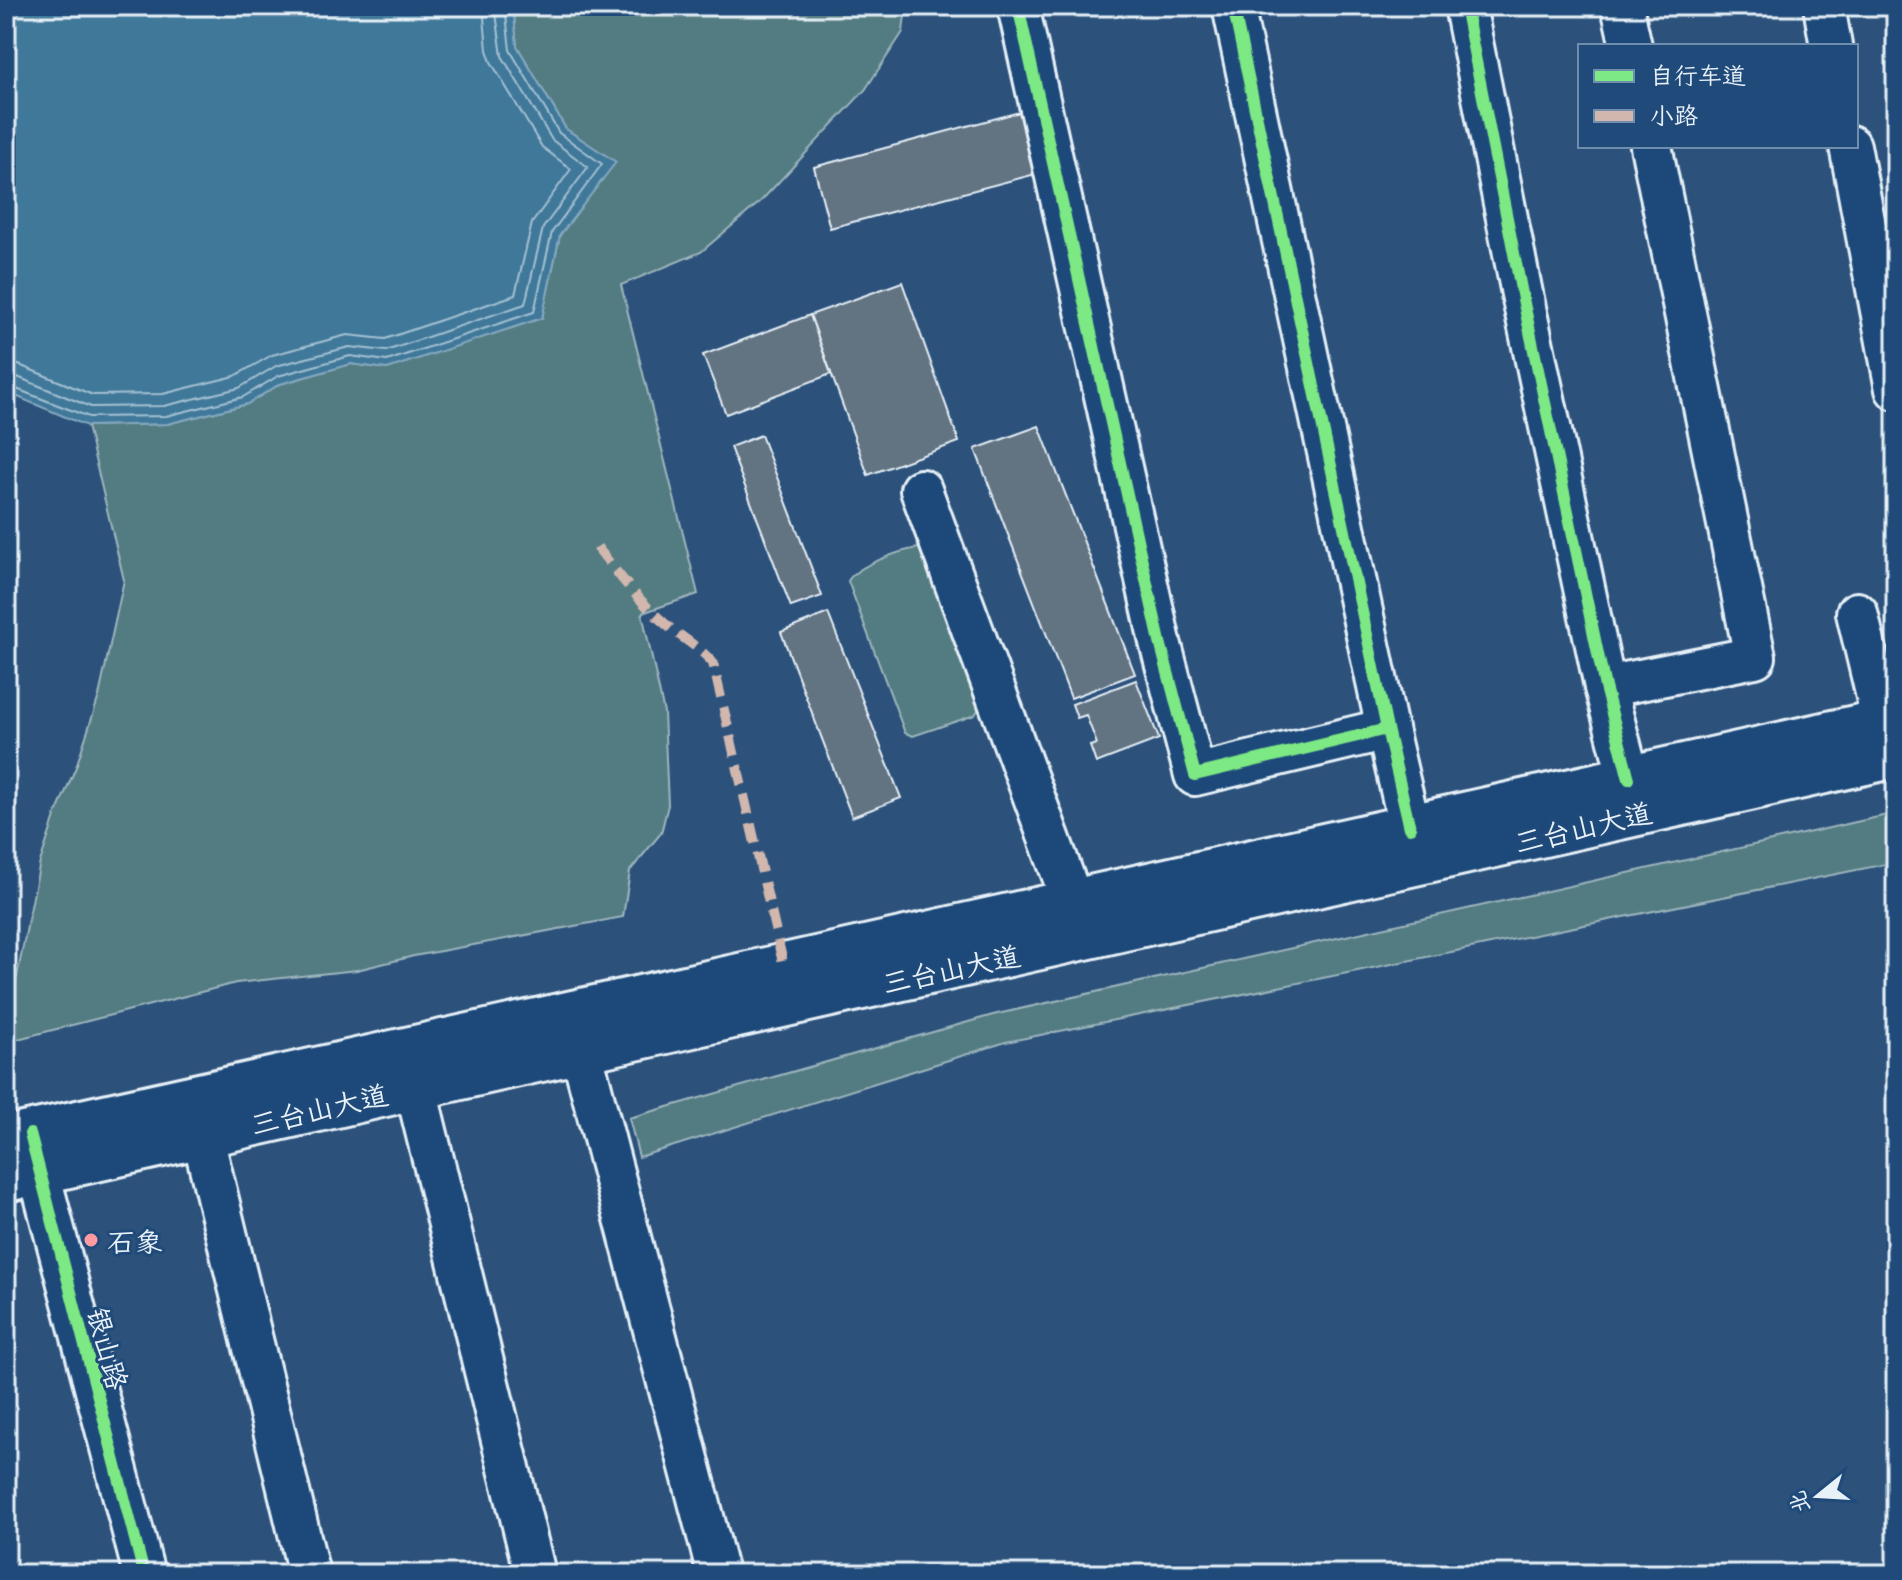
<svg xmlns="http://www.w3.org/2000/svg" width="1902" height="1580" viewBox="0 0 1902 1580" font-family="'Playpen Sans','LXGW WenKai TC',sans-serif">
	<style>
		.green { fill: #537b82; stroke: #9eb6bd; stroke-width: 2 }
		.water { fill: #40789a; stroke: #83a8c0; stroke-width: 2 }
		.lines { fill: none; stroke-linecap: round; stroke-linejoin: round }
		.shore { stroke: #a5c1d2; stroke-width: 2 }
		.building { fill: #627382; stroke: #e8f1f8; stroke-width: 2 }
		.minor-casing { stroke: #e8f1f8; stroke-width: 46 }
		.major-casing { stroke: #e8f1f8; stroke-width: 50 }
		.minor { stroke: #1f4a7a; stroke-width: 40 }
		.major { stroke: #1f4a7a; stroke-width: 44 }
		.quiet { stroke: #d1b7ad; stroke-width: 10; stroke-dasharray: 20 10; stroke-linecap: butt }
		.cycleway-casing { stroke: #1f4a7a; stroke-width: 17 }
		.cycleway { stroke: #7ce984; stroke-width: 12 }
		.poi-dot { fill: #ff9aa2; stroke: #1f4a7a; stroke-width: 3 }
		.labels { text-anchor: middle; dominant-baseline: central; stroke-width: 6; stroke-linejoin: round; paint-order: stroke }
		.street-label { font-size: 28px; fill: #e8f1f8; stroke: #1f4a7a }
		.poi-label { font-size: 28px; fill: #e8f1f8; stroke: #1f4a7a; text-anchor: start }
	</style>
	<rect width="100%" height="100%" fill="#2c527c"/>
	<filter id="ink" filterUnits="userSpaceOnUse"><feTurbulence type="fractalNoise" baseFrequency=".0125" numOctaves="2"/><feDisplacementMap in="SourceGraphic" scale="16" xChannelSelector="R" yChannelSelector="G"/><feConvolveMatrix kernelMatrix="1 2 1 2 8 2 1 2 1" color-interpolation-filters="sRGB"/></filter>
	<g filter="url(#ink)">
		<g class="green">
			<polygon points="513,6 906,6 903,32 865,90 760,202 701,252 621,285 698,594 642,613 664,713 668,805 661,833 630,871 623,917 414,956 357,970 236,983 6,1042 6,1031 40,862 56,814 76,767 99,696 124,580 87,426 167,424 247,404 280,384 351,364 387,369 542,318 560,235 615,162 566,129 517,46"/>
			<path d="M919,548L925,553L981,705L975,715L913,736L905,733L848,581C856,566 901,550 919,548Z"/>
			<polygon points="1896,813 1896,862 1006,1042 639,1157 629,1118 993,1015"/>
		</g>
		<polygon class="water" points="6,6 513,6 517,46 566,129 616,162 560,235 542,318 387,369 351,364 280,384 247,404 167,424 87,426 6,392"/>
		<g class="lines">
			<g class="shore">
				<polyline points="6,363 19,365 93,395 163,394 235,376 272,355 347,335 385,339 515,295 532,223 571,169 542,147 491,62 487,50 483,6"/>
				<polyline points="6,375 15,376 91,407 164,406 239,388 276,366 349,347 386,351 525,304 543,228 588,167 552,140 502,56 495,6"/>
				<polyline points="6,385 89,417 166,416 243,397 278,376 350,356 387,361 534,312 552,232 602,164 559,133 510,50 505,6"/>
			</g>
		</g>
		<g class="building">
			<polygon points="1031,109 1047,171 830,228 814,167"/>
			<polygon points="902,282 959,442 868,475 810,315"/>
			<polygon points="810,315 831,374 726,414 703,355"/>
			<polygon points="1039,426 1135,674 1071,698 975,449"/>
			<polygon points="761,435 822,596 791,607 730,447"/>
			<polygon points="828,613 901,798 852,817 781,632"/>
			<polygon points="1136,680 1159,739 1096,763 1090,746 1097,744 1086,715 1077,718 1072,704"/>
		</g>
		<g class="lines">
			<g class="minor-casing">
				<g id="minor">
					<polyline points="1018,6 1160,642 1195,775 1387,729"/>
					<polyline points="1233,6 1387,729 1410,828"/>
					<polyline points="1465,6 1522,294 1605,687 1629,779"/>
					<polyline points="1622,6 1631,46"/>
					<polyline points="1824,6 1831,46"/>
					<polyline points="1850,146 1896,389"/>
					<polyline points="921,490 1073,903"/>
					<polyline points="1857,613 1883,722"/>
					<polyline points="1605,687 1755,657 1651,146"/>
					<polyline points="581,1050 718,1574"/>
					<polyline points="415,1086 535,1574"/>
					<polyline points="202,1134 309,1574"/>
					<polyline points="31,1142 144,1574"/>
				</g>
			</g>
			<g class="major-casing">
				<g id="major">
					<polyline points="6,1139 1896,719"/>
					<polyline points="6,1179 1896,755"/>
				</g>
			</g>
			<use href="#minor" class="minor"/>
			<use href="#major" class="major"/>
			<path class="quiet" d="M597,547C619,575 641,604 669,627C684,639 700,648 713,663L784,967"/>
			<g class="cycleway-casing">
				<g id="cycleway">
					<polyline points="1018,6 1160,642 1195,775 1387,729"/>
					<polyline points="1233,6 1387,729 1410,828"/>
					<polyline points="1465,6 1522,294 1605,687 1629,779"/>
					<polyline points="30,1134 144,1574"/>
				</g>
			</g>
			<use href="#cycleway" class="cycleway"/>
		</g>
	</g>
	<circle class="poi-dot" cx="91" cy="1240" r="8"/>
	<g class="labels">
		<g class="street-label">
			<text transform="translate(1583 826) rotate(-13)">三台山大道</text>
			<text transform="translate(951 968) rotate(-12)">三台山大道</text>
			<text transform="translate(319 1108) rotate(-13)">三台山大道</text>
			<text transform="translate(109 1348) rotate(75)">银山路</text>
		</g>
		<g class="poi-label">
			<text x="107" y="1240">石象</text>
		</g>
	</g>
	<rect width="1902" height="1580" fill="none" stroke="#1f4a7a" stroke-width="32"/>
	<rect x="16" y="16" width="1870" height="1548" fill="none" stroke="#e8f1f8" stroke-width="3" filter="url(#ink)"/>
	<rect x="1578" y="44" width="280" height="104" fill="#1f4a7a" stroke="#6f8dac" stroke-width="2"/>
	<rect x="1594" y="70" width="40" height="12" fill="#7ce984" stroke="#6f8dac" stroke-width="2"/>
	<text x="1650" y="84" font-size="24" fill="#e8f1f8">自行车道</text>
	<rect x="1594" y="110" width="40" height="12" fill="#d1b7ad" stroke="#6f8dac" stroke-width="2"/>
	<text x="1650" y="124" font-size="24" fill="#e8f1f8">小路</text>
	<g transform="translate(1818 1496) rotate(252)" stroke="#1f4a7a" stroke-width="6" paint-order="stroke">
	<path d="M0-6L14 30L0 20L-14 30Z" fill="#e8f1f8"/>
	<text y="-12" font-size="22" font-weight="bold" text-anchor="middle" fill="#e8f1f8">北</text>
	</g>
</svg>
